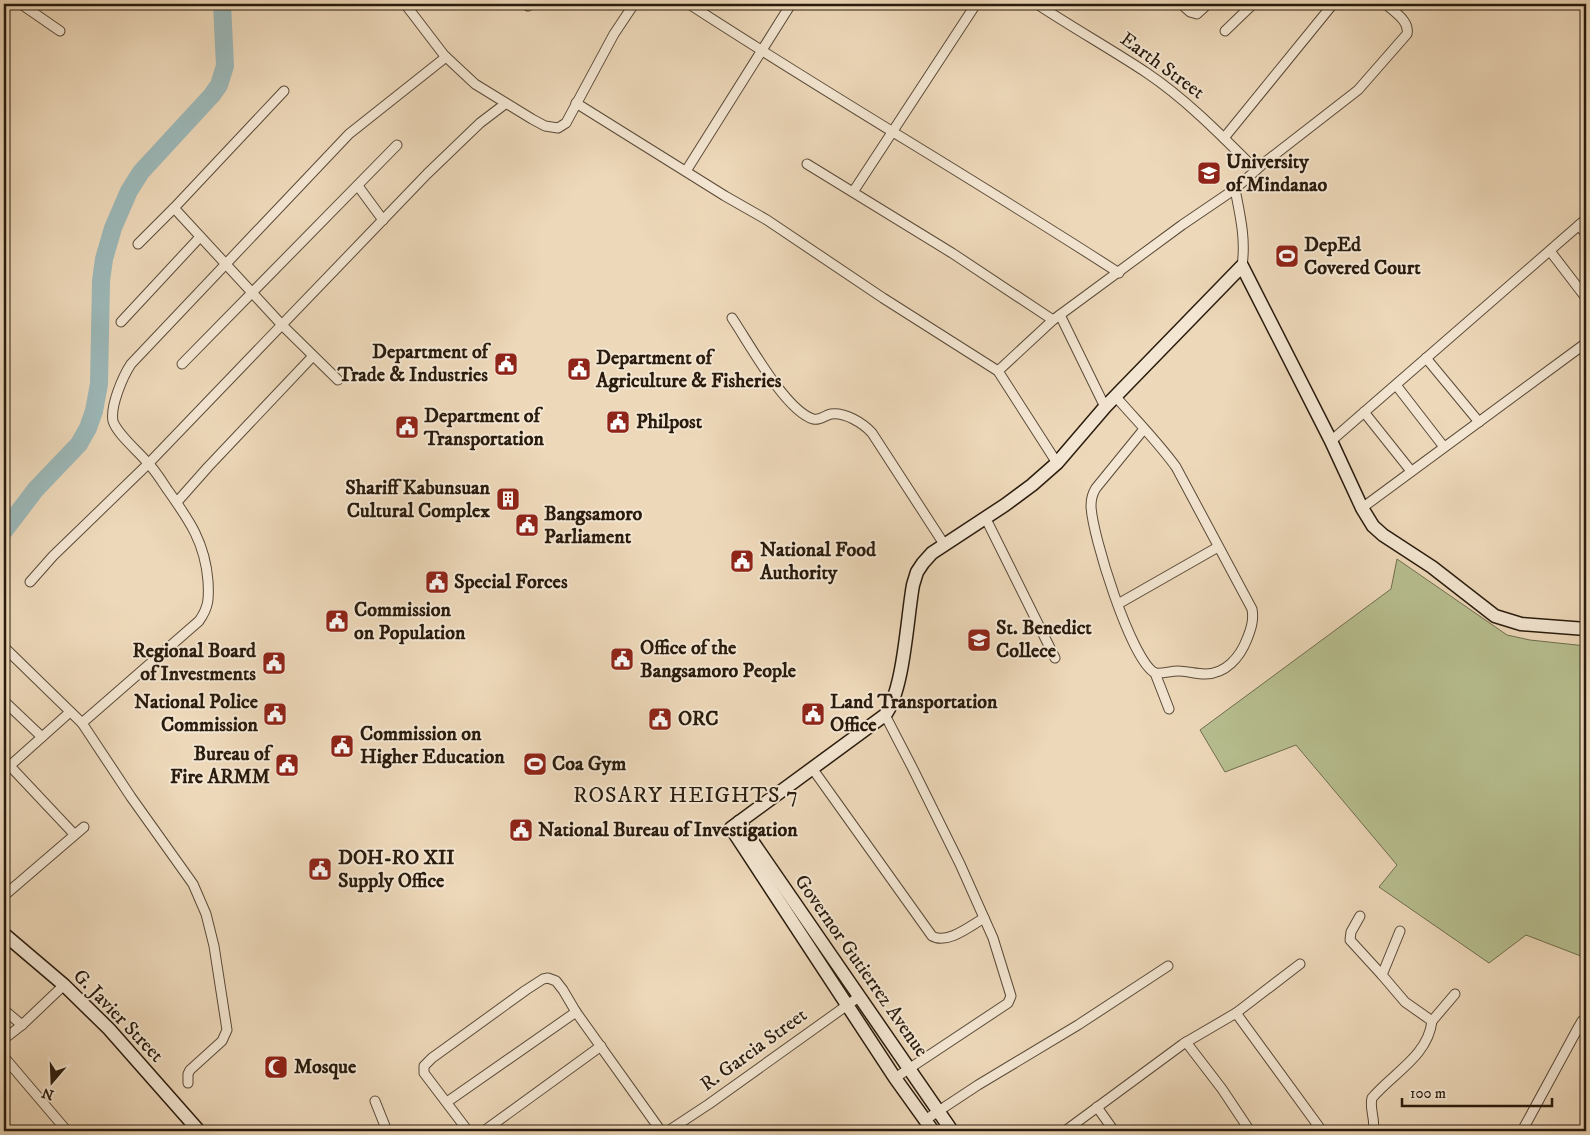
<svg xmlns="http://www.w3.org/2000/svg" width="1590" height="1135" viewBox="0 0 1590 1135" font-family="'IM FELL DW Pica',serif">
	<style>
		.green { fill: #b7bf90; stroke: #706d4e }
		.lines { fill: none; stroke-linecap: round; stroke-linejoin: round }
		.river { stroke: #9cb8b8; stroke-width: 18 }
		.street-casing { stroke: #5a4a38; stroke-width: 11 }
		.secondary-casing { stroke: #291b0d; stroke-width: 15 }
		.street { stroke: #f3e6d2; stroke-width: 9 }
		.secondary { stroke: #f3e6d2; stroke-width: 12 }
		.labels { text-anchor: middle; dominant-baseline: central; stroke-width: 4; stroke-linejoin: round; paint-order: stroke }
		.street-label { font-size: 20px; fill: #291b0d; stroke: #f3e6d2 }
		.poi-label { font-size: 20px; font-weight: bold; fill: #291b0d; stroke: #f3e6d2; text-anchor: start }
		.quarter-label { font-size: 22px; letter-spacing: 1px; fill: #291b0d; stroke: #f3e6d2 }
	</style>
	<rect width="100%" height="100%" fill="#edd8b9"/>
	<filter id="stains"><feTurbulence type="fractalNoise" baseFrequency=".004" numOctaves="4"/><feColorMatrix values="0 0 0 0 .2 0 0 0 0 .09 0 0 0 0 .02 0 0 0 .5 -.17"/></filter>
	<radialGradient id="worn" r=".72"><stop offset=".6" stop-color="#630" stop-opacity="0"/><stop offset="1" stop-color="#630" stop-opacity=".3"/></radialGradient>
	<polygon class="green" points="1397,559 1507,635 1530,640 1586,646 1586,958 1526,935 1489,963 1379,887 1397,865 1296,745 1225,772 1200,730 1391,589"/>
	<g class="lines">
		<polyline class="river" points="4,531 36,489 79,444 88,428 94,411 99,384 101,281 104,259 113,228 129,191 141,172 212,95 219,85 225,66 222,4"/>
		<g class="street-casing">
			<g id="street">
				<polyline points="21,4 60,31"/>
				<polyline points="405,4 444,55 475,84 532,119 545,126 558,128 566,123 614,34 634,4"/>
				<path d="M689,4C830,96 977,181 1119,273"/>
				<path d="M1037,4C1073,28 1111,49 1147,73C1187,100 1222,136 1256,170"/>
				<polyline points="1181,4 1190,12 1197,14 1208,4"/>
				<polyline points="528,6 529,4"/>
				<polyline points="1225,31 1253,4"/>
				<polyline points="576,103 725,196 767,220 883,298 998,371 1057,463"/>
				<polyline points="1224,138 1333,4"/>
				<polyline points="807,164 952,253 1053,320"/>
				<polyline points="686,171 791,4"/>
				<polyline points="358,186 383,220"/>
				<path d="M1235,189C1240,215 1246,239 1242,266"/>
				<polyline points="853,192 976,4"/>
				<polyline points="174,208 282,325 338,380"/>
				<polyline points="1579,225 1586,234"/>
				<polyline points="138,244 174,208 284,91"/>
				<polyline points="1550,251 1586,298"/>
				<polyline points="1060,315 1105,407"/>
				<path d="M732,318C749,343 785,410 813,419C820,421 825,415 831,414C845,412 863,423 872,433L944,544"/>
				<polyline points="121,322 200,237"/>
				<polyline points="1426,358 1479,422"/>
				<polyline points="182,364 397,145"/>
				<path d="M998,371L1053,320L1182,225L1235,189L1264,163L1358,90L1407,34C1410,21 1394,12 1386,4"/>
				<polyline points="1396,385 1444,447"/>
				<path d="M1116,397C1136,420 1158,442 1176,467L1252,609C1254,620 1251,629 1247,639C1240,657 1226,674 1205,674C1196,674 1187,671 1178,671C1170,671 1163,674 1155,673"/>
				<polyline points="1364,412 1411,471"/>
				<path d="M1144,429L1096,488C1092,494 1091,499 1091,506C1092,535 1131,660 1155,673L1169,709"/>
				<polyline points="1331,441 1586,219"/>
				<polyline points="177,502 208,467 313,356"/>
				<polyline points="1362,508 1586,343"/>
				<polyline points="985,517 1055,658"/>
				<polyline points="30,582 53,556 149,463 427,174 480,123 505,104"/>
				<polyline points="1118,604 1218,547"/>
				<polyline points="5,648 82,723"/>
				<polyline points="4,701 42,737"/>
				<polyline points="885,715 913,769 960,864 993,938 1011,996 1008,1003 895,1078"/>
				<polyline points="9,765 74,834"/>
				<path d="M812,768L932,936C947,945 970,926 984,918"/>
				<polyline points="4,771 70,712"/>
				<polyline points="6,894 84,827"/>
				<polyline points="1360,916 1351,932 1350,940 1382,975"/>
				<polyline points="4,1010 22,1025"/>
				<polyline points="1236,1013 1300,964"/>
				<polyline points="1432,1021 1455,994"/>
				<polyline points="4,1039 22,1025 64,985"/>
				<polyline points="1186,1042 1222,1089 1250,1131"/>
				<polyline points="4,1057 67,1131"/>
				<path d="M188,1083V1074L190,1070L222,1041L227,1030L214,946L206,914L193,884L131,797L82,723L199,621C209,607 209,598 208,581C205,542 189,520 167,489C161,480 155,470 147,462C138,451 117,434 113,421C110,406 123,376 131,364L349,134L446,57"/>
				<polyline points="375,1101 387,1131"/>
				<polyline points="447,1102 576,1012"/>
				<polyline points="1097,1107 1114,1131"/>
				<polyline points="925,1120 978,1085 1078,1025 1168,966"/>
				<polyline points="468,1131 424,1073 424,1066 432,1058 526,990 543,979 548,978 556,981 563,990 576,1012 661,1131"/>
				<polyline points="484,1131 601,1046"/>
				<polyline points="668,1131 709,1104 860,996"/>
				<polyline points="1065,1131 1183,1044 1236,1013 1322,1131"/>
				<path d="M1373,1131C1376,1120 1369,1109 1372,1098C1393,1073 1428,1056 1432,1021L1405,1002L1382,975L1400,931"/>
				<polyline points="1522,1131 1578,1028 1582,1021 1586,1019"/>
			</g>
		</g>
		<g class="secondary-casing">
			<g id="secondary">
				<polyline points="739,822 952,1131"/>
				<polyline points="4,934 64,985 109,1029 199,1131"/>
				<path d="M933,1131L895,1078L731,828L885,715C904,690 907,618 913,585L917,572L923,563L932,553L1005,505L1032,485L1057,463L1105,407L1242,266L1331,441L1362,508L1373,526L1383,535L1432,567L1495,616L1521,624L1586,629"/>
			</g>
		</g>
		<use href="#street" class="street"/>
		<use href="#secondary" class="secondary"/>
	</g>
	<defs>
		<g id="university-square" transform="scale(1.25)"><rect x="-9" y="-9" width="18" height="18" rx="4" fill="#8f2418" stroke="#f3e6d2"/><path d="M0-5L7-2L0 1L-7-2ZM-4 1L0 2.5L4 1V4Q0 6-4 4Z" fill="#fff"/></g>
		<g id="stadium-square" transform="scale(1.25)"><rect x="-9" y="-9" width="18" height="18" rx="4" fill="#8f2418" stroke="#f3e6d2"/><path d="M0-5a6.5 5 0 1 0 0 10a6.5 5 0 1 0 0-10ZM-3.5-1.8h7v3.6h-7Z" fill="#fff"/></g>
		<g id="civic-square" transform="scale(1.25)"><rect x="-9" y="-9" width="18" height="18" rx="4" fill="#8f2418" stroke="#f3e6d2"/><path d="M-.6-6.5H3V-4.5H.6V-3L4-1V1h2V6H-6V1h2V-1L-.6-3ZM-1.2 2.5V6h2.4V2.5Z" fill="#fff"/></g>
		<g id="building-square" transform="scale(1.25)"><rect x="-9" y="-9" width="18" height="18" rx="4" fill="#8f2418" stroke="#f3e6d2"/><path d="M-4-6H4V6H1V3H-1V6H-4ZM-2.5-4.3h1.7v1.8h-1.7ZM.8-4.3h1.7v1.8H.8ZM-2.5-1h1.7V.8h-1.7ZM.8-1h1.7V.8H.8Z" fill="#fff"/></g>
		<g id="mosque-square" transform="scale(1.25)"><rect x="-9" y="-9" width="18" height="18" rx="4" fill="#8f2418" stroke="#f3e6d2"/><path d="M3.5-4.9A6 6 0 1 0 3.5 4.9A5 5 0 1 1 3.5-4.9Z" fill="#fff"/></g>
	</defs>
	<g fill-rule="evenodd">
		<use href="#university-square" x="1209" y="173"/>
		<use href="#stadium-square" x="1287" y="256"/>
		<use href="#civic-square" x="506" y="364"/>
		<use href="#civic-square" x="579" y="369"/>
		<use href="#civic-square" x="618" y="422"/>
		<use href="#civic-square" x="407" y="427"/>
		<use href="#building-square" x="508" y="499"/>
		<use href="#civic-square" x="527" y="525"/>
		<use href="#civic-square" x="742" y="561"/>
		<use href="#civic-square" x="437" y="582"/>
		<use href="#civic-square" x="337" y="621"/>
		<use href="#university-square" x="979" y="640"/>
		<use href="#civic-square" x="622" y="659"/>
		<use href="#civic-square" x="274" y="663"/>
		<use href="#civic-square" x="275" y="714"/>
		<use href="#civic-square" x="813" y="714"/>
		<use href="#civic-square" x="660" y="719"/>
		<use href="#civic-square" x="342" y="746"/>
		<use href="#stadium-square" x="535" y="764"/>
		<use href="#civic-square" x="287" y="765"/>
		<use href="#civic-square" x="521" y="830"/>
		<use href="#civic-square" x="320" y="869"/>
		<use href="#mosque-square" x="276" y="1067"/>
	</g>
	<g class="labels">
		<g class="street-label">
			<text transform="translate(1162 66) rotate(36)">Earth Street</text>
			<text transform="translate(861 966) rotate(55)">Governor Gutierrez Avenue</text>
			<text transform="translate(118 1016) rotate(46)">G. Javier Street</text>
			<text transform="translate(754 1050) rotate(-36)">R. Garcia Street</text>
		</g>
		<g class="poi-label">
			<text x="1226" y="162">University<tspan x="1226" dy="23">of Mindanao</tspan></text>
			<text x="1304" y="245">DepEd<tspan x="1304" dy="23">Covered Court</tspan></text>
			<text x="488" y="352" text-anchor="end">Department of<tspan x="488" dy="23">Trade &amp; Industries</tspan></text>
			<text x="596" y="358">Department of<tspan x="596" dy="23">Agriculture &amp; Fisheries</tspan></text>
			<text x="424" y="416">Department of<tspan x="424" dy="23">Transportation</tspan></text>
			<text x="636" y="422">Philpost</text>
			<text x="490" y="488" text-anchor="end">Shariff Kabunsuan<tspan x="490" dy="23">Cultural Complex</tspan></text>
			<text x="544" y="514">Bangsamoro<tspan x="544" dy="23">Parliament</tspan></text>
			<text x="760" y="550">National Food<tspan x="760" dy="23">Authority</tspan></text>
			<text x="454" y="582">Special Forces</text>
			<text x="354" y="610">Commission<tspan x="354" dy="23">on Population</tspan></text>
			<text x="996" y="628">St. Benedict<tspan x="996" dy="23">Collece</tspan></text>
			<text x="640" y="648">Office of the<tspan x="640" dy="23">Bangsamoro People</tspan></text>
			<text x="256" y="651" text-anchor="end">Regional Board<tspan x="256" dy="23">of Investments</tspan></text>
			<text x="258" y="702" text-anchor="end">National Police<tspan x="258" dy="23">Commission</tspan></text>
			<text x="830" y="702">Land Transportation<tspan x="830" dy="23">Office</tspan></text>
			<text x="678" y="719">ORC</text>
			<text x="360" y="734">Commission on<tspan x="360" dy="23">Higher Education</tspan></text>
			<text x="270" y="754" text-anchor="end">Bureau of<tspan x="270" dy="23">Fire ARMM</tspan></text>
			<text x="552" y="764">Coa Gym</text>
			<text x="538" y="830">National Bureau of Investigation</text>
			<text x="338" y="858">DOH-RO XII<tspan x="338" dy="23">Supply Office</tspan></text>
			<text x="294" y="1067">Mosque</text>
		</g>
		<g class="quarter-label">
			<text x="686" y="795">ROSARY HEIGHTS 7</text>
		</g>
	</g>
	<rect width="1590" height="1135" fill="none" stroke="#edd8b9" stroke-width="20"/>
	<rect x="5" y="5" width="1580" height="1125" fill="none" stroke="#291b0d" stroke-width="2.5"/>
	<rect x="10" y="10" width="1570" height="1115" fill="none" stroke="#291b0d"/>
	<g transform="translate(52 1082) rotate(199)" stroke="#f3e6d2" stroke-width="4" paint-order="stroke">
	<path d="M0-4L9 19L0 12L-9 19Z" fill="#291b0d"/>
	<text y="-8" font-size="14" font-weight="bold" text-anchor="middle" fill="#291b0d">N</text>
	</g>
	<path d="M1402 1098v8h150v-8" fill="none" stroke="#291b0d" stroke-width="2.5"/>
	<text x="1410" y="1098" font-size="15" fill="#291b0d" stroke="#f3e6d2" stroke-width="4" paint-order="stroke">100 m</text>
	<rect width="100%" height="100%" filter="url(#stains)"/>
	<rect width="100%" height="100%" fill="url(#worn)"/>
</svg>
